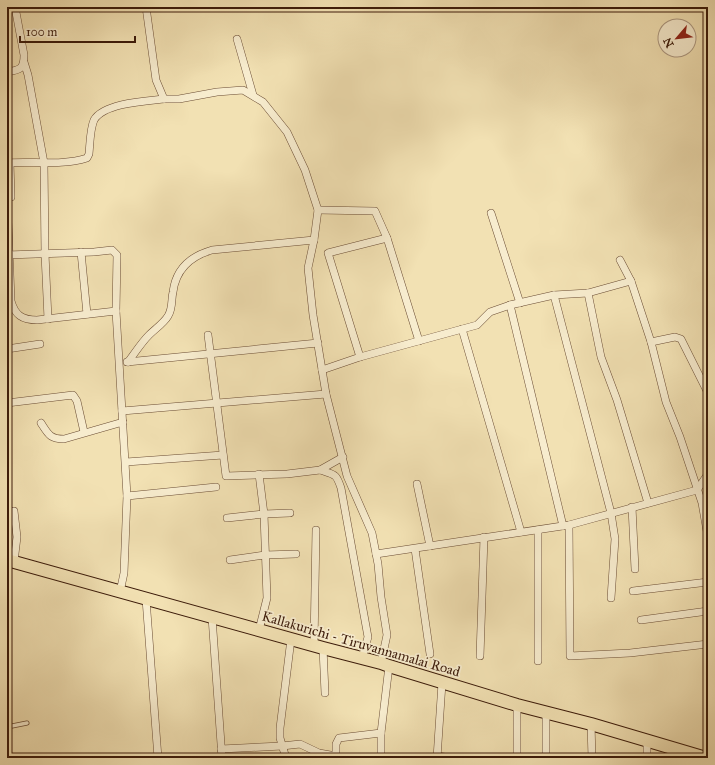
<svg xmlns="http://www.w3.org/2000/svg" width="715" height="765" viewBox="0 0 715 765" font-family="'IM FELL Great Primer',serif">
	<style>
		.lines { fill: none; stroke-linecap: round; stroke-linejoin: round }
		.lane-casing { stroke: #6a4c34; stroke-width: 5 }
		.street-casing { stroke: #6a4c34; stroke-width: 8 }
		.highway-casing { stroke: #3c1b0a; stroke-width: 14 }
		.lane { stroke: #f7ecce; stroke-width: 3.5 }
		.street { stroke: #f7ecce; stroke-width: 7 }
		.highway { stroke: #f2e1b3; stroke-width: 12 }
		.labels { text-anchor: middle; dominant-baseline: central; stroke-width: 3.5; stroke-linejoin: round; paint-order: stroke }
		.street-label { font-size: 14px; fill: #3c1b0a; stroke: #f7ecce }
	</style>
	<rect width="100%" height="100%" fill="#f2e1b3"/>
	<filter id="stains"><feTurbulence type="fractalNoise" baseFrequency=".005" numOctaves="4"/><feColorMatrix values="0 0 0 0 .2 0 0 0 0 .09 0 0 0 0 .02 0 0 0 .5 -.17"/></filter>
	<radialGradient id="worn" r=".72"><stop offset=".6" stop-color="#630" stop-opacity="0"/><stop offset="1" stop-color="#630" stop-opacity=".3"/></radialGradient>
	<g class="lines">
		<g class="lane-casing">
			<polyline id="lane" points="7,727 27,723"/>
		</g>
		<g class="street-casing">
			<g id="street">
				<polyline points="146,7 156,80 164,99 179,99 217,92 243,90 263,102 287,132 305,170 318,210 314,240 308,268 313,315 326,394 347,476 372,533 378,564 381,597 387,635 381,663"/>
				<polyline points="237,39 253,95"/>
				<polyline points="24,62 28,75 44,163 45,254 48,319"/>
				<path d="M7,72C20,70 24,69 24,55L15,7"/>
				<path d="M7,163C33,161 62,166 87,158L89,154C90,144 90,129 94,120C104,103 146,101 164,99"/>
				<polyline points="10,163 11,197"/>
				<path d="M7,196L11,301C15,315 22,320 37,320L116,311"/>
				<polyline points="318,210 375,211 387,238 419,341"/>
				<polyline points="491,213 520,303"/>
				<polyline points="81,252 87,314"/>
				<polyline points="7,255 94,252 112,250 117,255 116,311 127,496 124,573 120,592"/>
				<polyline points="620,260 631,281 651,342 666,402 680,437 702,503 708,537"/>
				<polyline points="588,293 601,357 617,400 648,503"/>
				<polyline points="554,295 611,513 615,539 611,598"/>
				<polyline points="510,305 563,526"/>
				<polyline points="462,329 521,532"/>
				<polyline points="208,335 226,476 287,474 320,470 343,457"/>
				<polyline points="651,342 675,337 681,339 708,393"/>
				<polyline points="7,349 40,344"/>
				<polyline points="360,357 328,253 387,238"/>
				<polyline points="127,362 318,343"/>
				<path d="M128,362C135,353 141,343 149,335C155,329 164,323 168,316C173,308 171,300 173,292C176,268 191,256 212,250L314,240"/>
				<polyline points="322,370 360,357 477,325 490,312 510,305 554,295 588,293 631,281"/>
				<polyline points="7,403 73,395 77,401 84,432"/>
				<polyline points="122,411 326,394"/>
				<path d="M41,423C48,434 50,439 64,439L123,422"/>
				<polyline points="126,462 223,455"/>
				<path d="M320,470C335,475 336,473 341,488L368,637L362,658"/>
				<polyline points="259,474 264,514 267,598 259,630"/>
				<polyline points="417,484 430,546"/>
				<polyline points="127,496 216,487"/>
				<polyline points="632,507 635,569"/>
				<polyline points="227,518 264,514 290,513"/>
				<polyline points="569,525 570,656 630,653 708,644"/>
				<polyline points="415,549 430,654"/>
				<polyline points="376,554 569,525 697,490 708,474"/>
				<polyline points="230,560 265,555 296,554"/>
				<polyline points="14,562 17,537 14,511"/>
				<polyline points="633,591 708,582"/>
				<polyline points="146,599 158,758"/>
				<polyline points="212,617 222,758"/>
				<polyline points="641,620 708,611"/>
				<polyline points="314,645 316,530"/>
				<polyline points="323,648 325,693"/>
				<polyline points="480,656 484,537"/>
				<polyline points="538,661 538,530"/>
				<polyline points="546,712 546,758"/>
				<polyline points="591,724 592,758"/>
				<polyline points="221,749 282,746 300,744 319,753 336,756"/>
				<polyline points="437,756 452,758"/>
				<polyline points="286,758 280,738 280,728 291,639"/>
				<polyline points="336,758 336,744 339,738 381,733"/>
				<polyline points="381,758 381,733 389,666"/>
				<polyline points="437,758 442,683"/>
				<polyline points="517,758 517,705"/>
				<polyline points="647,758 647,740"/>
			</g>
		</g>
		<g class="highway-casing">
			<polyline id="highway" points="7,560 323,648 381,663 389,666 517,705 591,724 706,758"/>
		</g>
		<use href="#lane" class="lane"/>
		<use href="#street" class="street"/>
		<use href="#highway" class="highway"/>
	</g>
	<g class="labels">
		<g class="street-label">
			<text transform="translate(361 644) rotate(16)">Kallakurichi - Tiruvannamalai Road</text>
		</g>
	</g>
	<rect width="715" height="765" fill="none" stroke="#f2e1b3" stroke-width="24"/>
	<rect x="8" y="8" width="699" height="749" fill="none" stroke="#3c1b0a" stroke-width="2"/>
	<rect x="12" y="12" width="691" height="741" fill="none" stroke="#3c1b0a"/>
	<g transform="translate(677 38) rotate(242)"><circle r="19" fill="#f7ecce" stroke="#ac9880"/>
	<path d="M0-3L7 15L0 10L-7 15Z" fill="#8f2418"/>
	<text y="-6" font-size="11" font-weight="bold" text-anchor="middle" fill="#3c1b0a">N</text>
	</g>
	<path d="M20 36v6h115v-6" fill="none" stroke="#3c1b0a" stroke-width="2"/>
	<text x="26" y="36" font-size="12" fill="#3c1b0a" stroke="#f7ecce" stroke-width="3" paint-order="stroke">100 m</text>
	<rect width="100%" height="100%" filter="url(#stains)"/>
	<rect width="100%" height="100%" fill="url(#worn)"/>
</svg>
